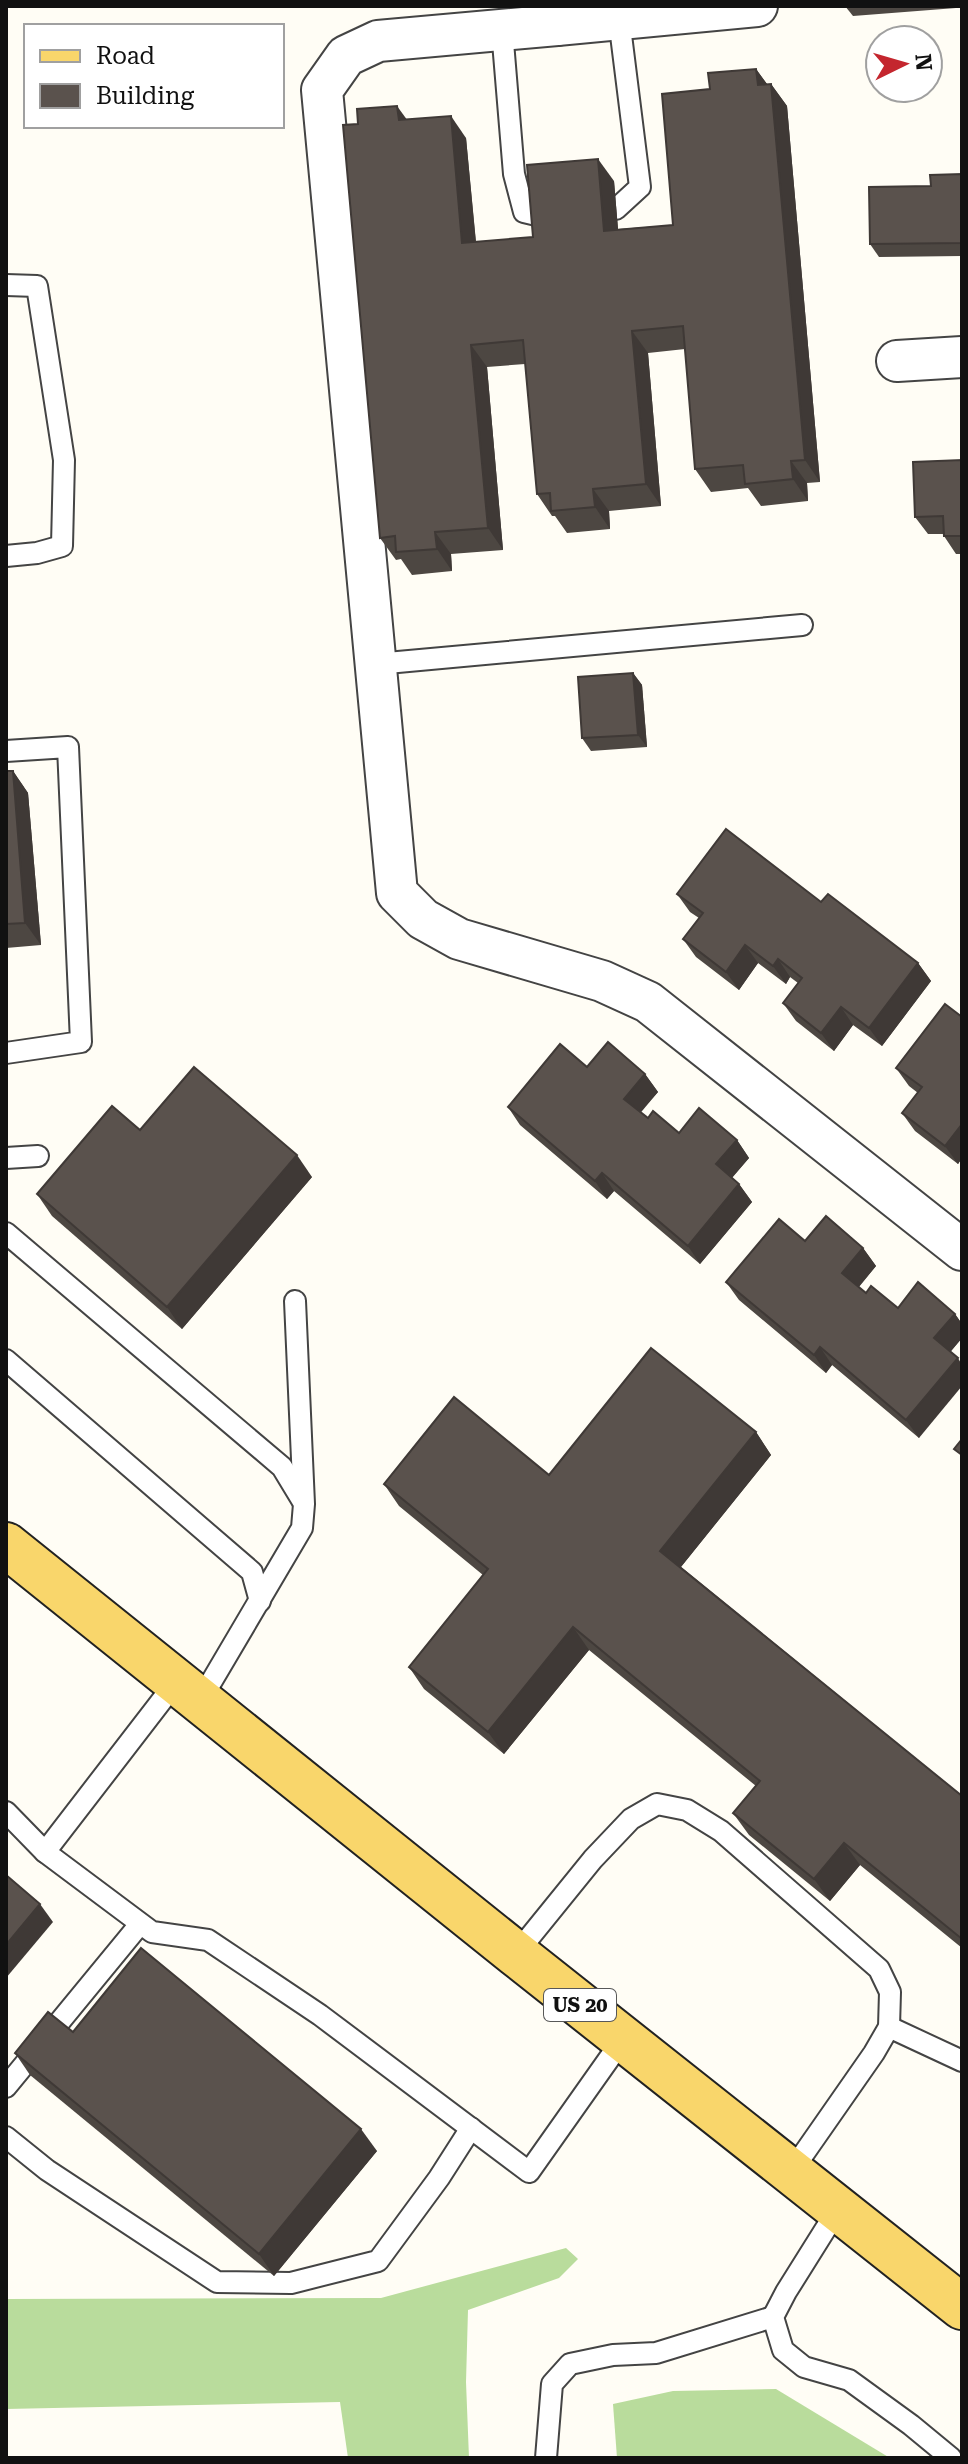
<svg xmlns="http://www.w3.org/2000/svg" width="968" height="2464" viewBox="0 0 968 2464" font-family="'Roboto Serif',serif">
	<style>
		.forest { fill: #b9dc9c }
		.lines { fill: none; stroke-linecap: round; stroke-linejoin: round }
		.service-casing { stroke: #444; stroke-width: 24 }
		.minor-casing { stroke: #444; stroke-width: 44 }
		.primary-casing { stroke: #222; stroke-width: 48 }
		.service { stroke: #fff; stroke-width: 20 }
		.minor { stroke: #fff; stroke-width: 40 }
		.primary { stroke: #f9d66b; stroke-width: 44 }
		.wall { fill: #4d4742 }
		.shaded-wall { fill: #3f3936 }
		.building { fill: #5a524d; stroke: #3f3936; stroke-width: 2 }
		.labels { text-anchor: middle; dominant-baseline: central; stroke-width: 8; stroke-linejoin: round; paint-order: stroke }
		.shield { fill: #fff; stroke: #585858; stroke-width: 2 }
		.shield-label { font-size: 20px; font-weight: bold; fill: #111 }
	</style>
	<rect width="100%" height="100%" fill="#fffdf5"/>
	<g class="forest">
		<polygon points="566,2248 578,2259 559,2278 468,2310 466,2382 469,2458 348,2458 340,2402 6,2409 6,2299 381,2298"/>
		<polygon points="776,2389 890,2458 617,2458 613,2404 673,2391"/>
	</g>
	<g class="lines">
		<g class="service-casing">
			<g id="service">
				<polyline points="502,30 514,174 524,212 545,217"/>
				<polyline points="616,209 640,187 619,19"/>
				<polyline points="6,285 37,286 64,460 62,546 37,553 6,556"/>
				<polyline points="376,664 802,625"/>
				<polyline points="6,751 68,747 81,1042 6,1053"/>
				<polyline points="6,1158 38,1156"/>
				<polyline points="6,1233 282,1467 302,1500"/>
				<polyline points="6,1360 252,1572 260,1601"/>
				<polyline points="176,1682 45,1852 152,1932 208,1940 320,2015 529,2172 623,2039"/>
				<polyline points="200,1701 302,1528 304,1504 295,1301"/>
				<polyline points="6,1812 45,1852"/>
				<polyline points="516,1954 593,1859 631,1819 657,1804 687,1810 721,1831 879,1969 890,1992 889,2027 874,2053 791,2172"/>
				<polyline points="889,2027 962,2061"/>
				<polyline points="6,2087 140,1924"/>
				<polyline points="6,2137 47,2170 217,2282 291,2283 378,2261 439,2178 471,2128"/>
				<polyline points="838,2209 786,2292 773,2317 783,2350 804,2367 849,2380 911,2425 951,2458"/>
				<polyline points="546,2458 552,2384 570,2364 613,2355 656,2353 773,2317"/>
			</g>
		</g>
		<g class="minor-casing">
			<g id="minor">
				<polyline points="555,6 557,25 378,41 346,56 322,90 397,893 423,919 459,939 602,981 648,1002 962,1250"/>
				<polyline points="557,25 757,6"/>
				<polyline points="897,361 962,357"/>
			</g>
		</g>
		<g class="primary-casing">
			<polyline id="primary" points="6,1545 516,1954 962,2307"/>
		</g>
		<use href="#service" class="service"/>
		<use href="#minor" class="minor"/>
		<use href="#primary" class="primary"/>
	</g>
	<g class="wall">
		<polygon points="845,6 956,6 956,8 853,16"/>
		<polygon points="756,69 767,84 771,84 787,106 820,482 807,483 808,501 761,506 748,488 711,492 695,469 685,349 648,353 661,506 609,511 610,529 567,533 555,516 552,516 537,494 525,364 487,367 503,550 451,554 452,571 412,575 401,559 396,560 380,538 407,120 466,138 476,242 533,237 614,181 618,229 673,225 710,89"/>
		<polygon points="962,174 962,256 879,257 870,244 931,186"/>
		<polygon points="962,460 962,554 956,554 944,536 944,534 928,534 915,517"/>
		<polygon points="633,673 642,685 647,747 591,751 582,738"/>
		<polygon points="6,771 13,771 28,793 41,945 6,948"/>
		<polygon points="677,894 821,902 918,963 931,981 882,1046 853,1025 834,1051 796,1021 783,1003 798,983 790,977 786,984 758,963 739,990 696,957 683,939 699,918 690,912"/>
		<polygon points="962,1017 962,1158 958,1164 915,1131 902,1113 918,1093 909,1086 896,1068"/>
		<polygon points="587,1067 645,1074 658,1092 640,1112 648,1118 679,1133 737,1140 749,1158 732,1178 739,1184 752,1202 700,1264 614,1191 607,1199 520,1125 508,1107"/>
		<polygon points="140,1130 312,1177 182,1329 52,1216 37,1194"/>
		<polygon points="805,1241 863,1248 876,1266 859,1287 866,1293 898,1308 955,1314 962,1324 962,1338 950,1352 919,1438 832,1365 826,1373 739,1300 726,1282"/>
		<polygon points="756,1432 771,1455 681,1567 962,1796 962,1948 860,1865 830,1901 749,1835 733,1813 756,1786 589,1650 504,1754 424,1689 409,1667 483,1575 399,1506 384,1484 549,1475"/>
		<polygon points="73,2032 377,2151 274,2276 30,2075 15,2053"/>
	</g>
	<g class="shaded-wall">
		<polygon points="756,69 772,91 771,84 787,106 820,482 805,460"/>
		<polygon points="397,106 413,128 399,120"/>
		<polygon points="451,116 466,138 478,265 462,243"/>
		<polygon points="598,159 614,181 620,253 604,231"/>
		<polygon points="632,331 648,353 661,506 646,484"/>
		<polygon points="471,345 487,367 503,550 488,528"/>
		<polygon points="791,461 807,483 808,501 793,479"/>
		<polygon points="593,489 609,511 610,529 595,507"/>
		<polygon points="435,532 451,554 452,571 437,549"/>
		<polygon points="633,673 642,685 647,747 638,735"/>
		<polygon points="13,771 28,793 41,945 25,923"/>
		<polygon points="745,945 758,963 739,990 726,972"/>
		<polygon points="778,959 790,977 786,984 773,966"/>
		<polygon points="918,963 931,981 882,1046 869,1028"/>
		<polygon points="841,1007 853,1025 834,1051 821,1033"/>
		<polygon points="645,1074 658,1092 637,1117 624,1099"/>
		<polygon points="962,1124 962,1158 958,1164 945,1146"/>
		<polygon points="737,1140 749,1158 728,1182 716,1164"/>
		<polygon points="297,1155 312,1177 182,1329 167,1307"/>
		<polygon points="602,1173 614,1191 607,1199 595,1181"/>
		<polygon points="739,1184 752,1202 700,1264 688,1246"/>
		<polygon points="863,1248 876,1266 855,1291 842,1273"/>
		<polygon points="955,1314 962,1324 962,1338 947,1356 934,1338"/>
		<polygon points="820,1347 832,1365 826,1373 814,1355"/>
		<polygon points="958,1358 962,1365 962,1386 919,1438 906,1420"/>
		<polygon points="756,1432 771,1455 676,1573 660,1551"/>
		<polygon points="573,1627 589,1650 504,1754 488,1732"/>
		<polygon points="844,1843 860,1865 830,1901 814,1879"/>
		<polygon points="40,1904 53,1922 6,1978 6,1945"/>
		<polygon points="361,2129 377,2151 274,2276 259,2254"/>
	</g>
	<g class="building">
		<polygon points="756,69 758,85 771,84 805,460 791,461 793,479 745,484 743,465 695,469 683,326 632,331 646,484 593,489 595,507 551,511 550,493 537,494 523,340 471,345 488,528 435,532 437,549 396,552 395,536 380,538 343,125 358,124 357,109 397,106 399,120 451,116 462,243 533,237 527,165 598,159 604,231 673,225 662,94 710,89 708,73"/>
		<polygon points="962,174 962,243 870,244 869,187 931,186 930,175"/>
		<polygon points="962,460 962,536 944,536 943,516 915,517 913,462"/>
		<polygon points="633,673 638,735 582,738 578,677"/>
		<polygon points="6,771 13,771 25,923 6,924"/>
		<polygon points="726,829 821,902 828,894 918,963 869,1028 841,1007 821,1033 783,1003 802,978 778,959 773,966 745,945 726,972 683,939 703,913 677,894"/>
		<polygon points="945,1004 962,1017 962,1124 945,1146 902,1113 922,1087 896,1068"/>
		<polygon points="608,1042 645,1074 624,1099 648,1118 653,1111 679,1133 699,1108 737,1140 716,1164 739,1184 688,1246 602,1173 595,1181 508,1107 560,1044 587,1067"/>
		<polygon points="194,1067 297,1155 167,1307 37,1194 112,1106 140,1130"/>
		<polygon points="826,1216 863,1248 842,1273 866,1293 871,1286 898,1308 918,1282 955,1314 934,1338 958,1358 906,1420 820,1347 814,1355 726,1282 779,1219 805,1241"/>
		<polygon points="651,1348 756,1432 660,1551 962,1796 962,1939 844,1843 814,1879 733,1813 760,1781 573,1627 488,1732 409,1667 488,1569 384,1484 454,1397 549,1475"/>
		<polygon points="962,1439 962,1455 954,1449"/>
		<polygon points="6,1875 40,1904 6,1945"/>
		<polygon points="141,1948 361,2129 259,2254 15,2053 48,2012 73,2032"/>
	</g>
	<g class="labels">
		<rect class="shield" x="544" y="1989" width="72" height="32" rx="6"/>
		<g class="shield-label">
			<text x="580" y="2005">US 20</text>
		</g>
	</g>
	<rect width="968" height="2464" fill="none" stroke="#111111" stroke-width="16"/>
	<rect x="24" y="24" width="260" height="104" fill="#ffffff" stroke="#a0a0a0" stroke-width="2"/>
	<rect x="40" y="50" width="40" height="12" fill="#f9d66b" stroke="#a0a0a0" stroke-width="2"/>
	<text x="96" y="64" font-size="24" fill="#111111">Road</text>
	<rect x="40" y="84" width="40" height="24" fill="#5a524d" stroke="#a0a0a0" stroke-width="2"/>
	<text x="96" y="104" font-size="24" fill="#111111">Building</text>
	<g transform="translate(904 64) rotate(85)"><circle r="38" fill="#ffffff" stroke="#a0a0a0" stroke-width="2"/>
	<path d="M0-6L14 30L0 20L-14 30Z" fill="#c4262e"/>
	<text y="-12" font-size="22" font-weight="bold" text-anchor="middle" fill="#111111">N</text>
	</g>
</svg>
